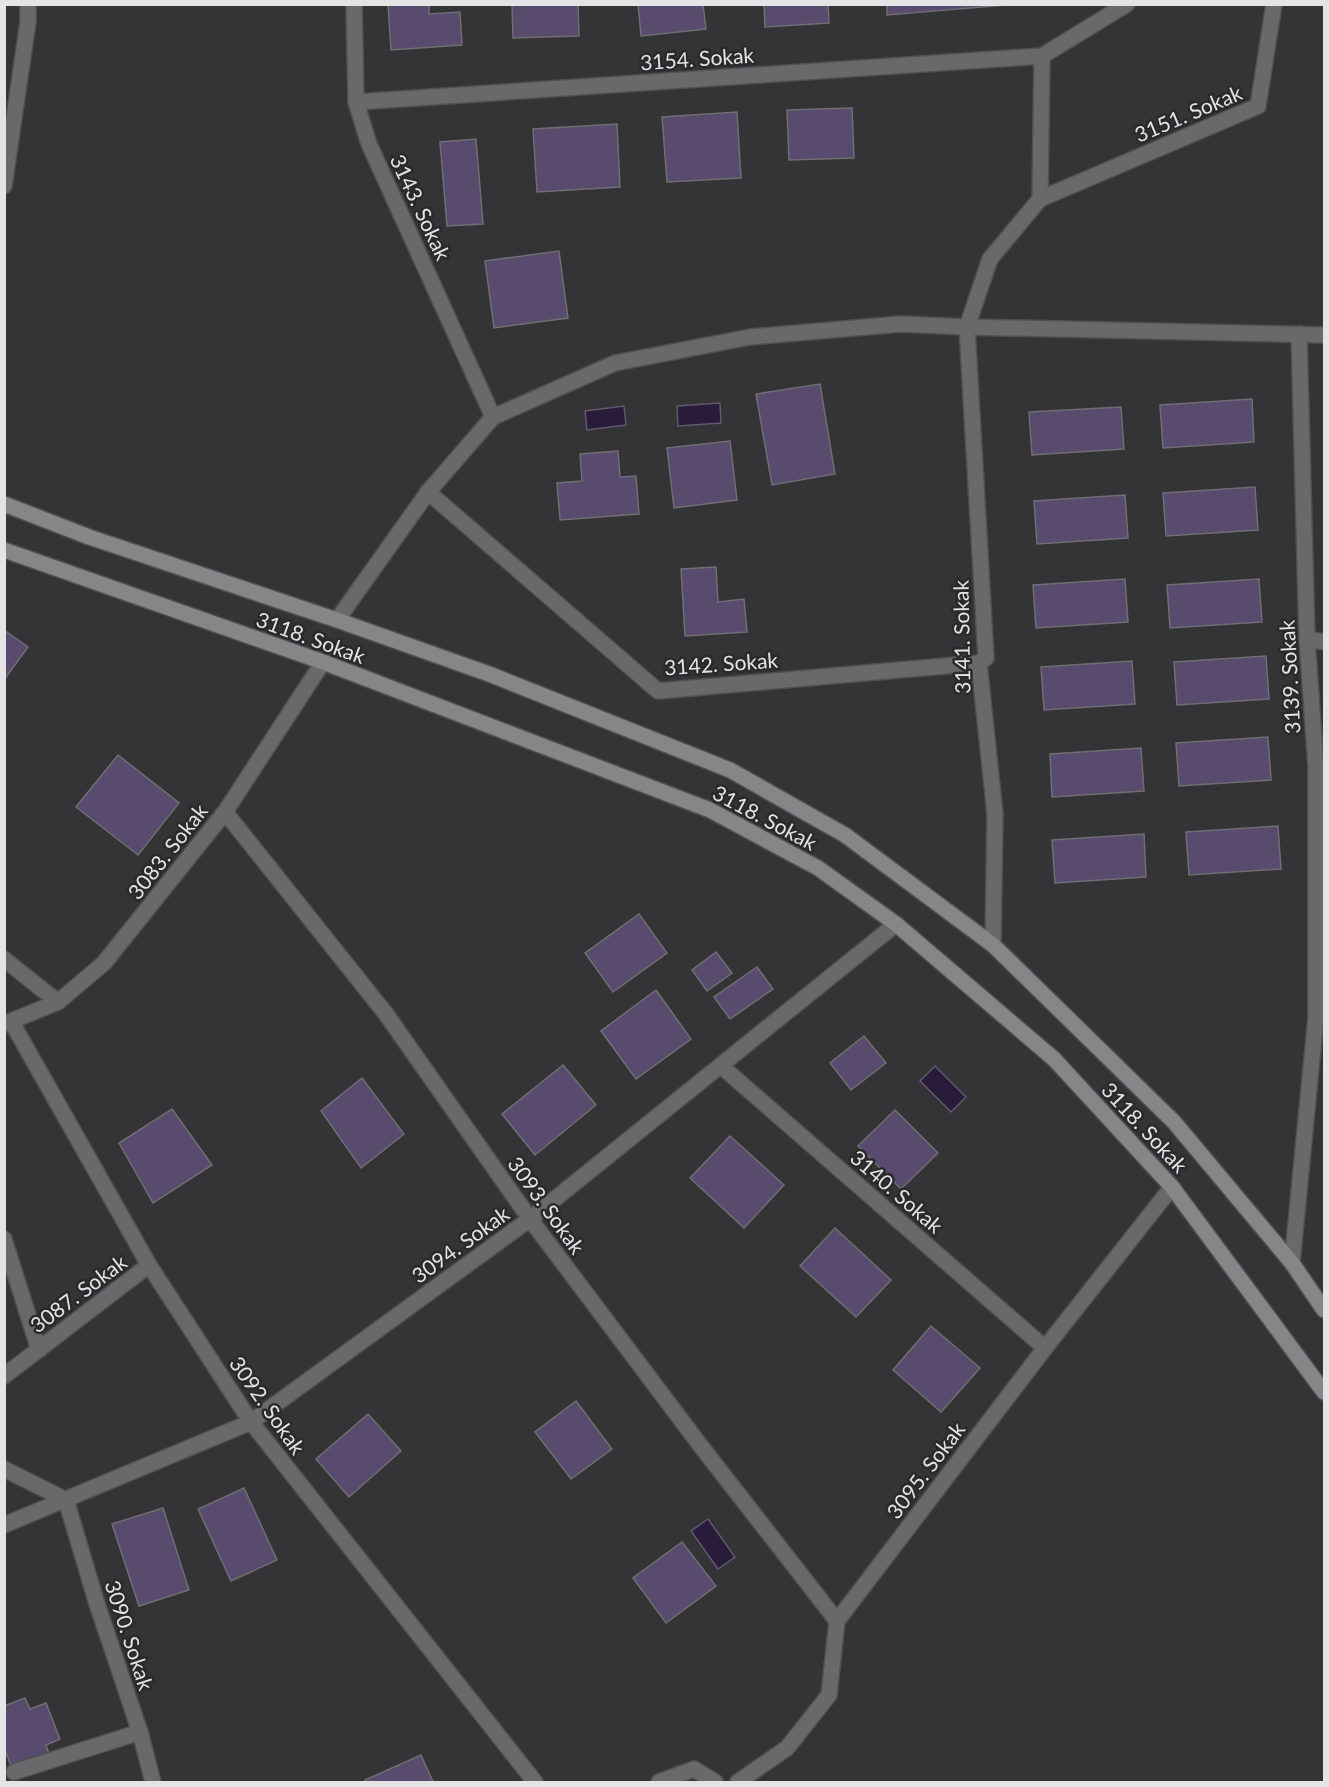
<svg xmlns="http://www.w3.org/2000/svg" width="1329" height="1787" viewBox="0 0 1329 1787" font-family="Lato,sans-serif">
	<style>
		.water { fill: #291c3a; stroke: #61586d; stroke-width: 1.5 }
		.building { fill: #594b6d; stroke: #6f6e72; stroke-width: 1.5 }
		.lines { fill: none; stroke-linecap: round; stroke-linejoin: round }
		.street-casing { stroke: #504f52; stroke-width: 18 }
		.secondary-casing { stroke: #504f52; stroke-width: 18 }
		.street { stroke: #69686a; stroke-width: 15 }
		.secondary { stroke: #868588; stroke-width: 15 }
		.labels { text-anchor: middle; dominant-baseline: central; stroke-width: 5; stroke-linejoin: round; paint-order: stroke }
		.street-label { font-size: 21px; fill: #e4e3e5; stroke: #2a292c }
	</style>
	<rect width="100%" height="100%" fill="#343336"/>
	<g class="water">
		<polygon points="720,403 721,423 678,426 677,406"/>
		<polygon points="624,406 626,425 587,430 585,411"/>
		<polygon points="935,1066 966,1097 951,1112 920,1081"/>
		<polygon points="708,1519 735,1557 718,1569 691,1531"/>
	</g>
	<g class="building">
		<polygon points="388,4 429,4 429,14 460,12 462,45 391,50"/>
		<polygon points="512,4 578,4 579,36 513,38"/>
		<polygon points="638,4 703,4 706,29 641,36"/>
		<polygon points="764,4 828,4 829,23 765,27"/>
		<polygon points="887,4 1019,4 887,15"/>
		<polygon points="852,108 854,158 789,160 787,110"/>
		<polygon points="737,112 741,178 667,182 662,117"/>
		<polygon points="617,124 620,187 537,192 533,129"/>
		<polygon points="476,139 483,224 447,226 440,142"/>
		<polygon points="559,251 568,318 494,328 485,261"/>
		<polygon points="820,384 835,474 772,485 756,394"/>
		<polygon points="1252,399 1254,442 1163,448 1160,405"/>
		<polygon points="1121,407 1124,449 1032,455 1029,412"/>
		<polygon points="730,441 737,500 674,508 667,448"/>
		<polygon points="618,451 620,477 636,476 639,514 560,520 557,483 582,481 580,454"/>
		<polygon points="1255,487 1258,530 1166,536 1163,493"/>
		<polygon points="1125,495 1128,538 1037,544 1034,501"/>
		<polygon points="716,567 718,602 744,599 747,632 685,636 681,569"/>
		<polygon points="1125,579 1128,622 1036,628 1033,585"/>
		<polygon points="1259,579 1262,622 1170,628 1167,585"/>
		<polygon points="4,630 28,647 4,680"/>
		<polygon points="1266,656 1269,699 1177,705 1174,662"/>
		<polygon points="1132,661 1135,704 1044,710 1041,667"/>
		<polygon points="1268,737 1271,780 1179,786 1176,743"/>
		<polygon points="1141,748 1144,791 1052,797 1050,754"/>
		<polygon points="118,755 179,803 138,855 76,807"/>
		<polygon points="1278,826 1281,869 1189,875 1186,832"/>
		<polygon points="1144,834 1146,877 1055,883 1052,840"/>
		<polygon points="639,914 667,953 613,992 585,953"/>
		<polygon points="716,952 732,973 707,991 692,970"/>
		<polygon points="757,967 773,989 730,1019 714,997"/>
		<polygon points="656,990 691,1039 636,1079 601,1031"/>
		<polygon points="864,1036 886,1063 851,1090 830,1063"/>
		<polygon points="563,1065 596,1105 535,1155 502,1114"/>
		<polygon points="362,1078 404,1134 361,1168 321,1111"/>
		<polygon points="172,1109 212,1165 153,1203 119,1143"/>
		<polygon points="895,1110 938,1153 901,1189 858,1146"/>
		<polygon points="730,1136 784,1185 744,1228 690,1178"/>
		<polygon points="835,1228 891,1280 856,1317 800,1266"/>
		<polygon points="931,1326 980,1368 941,1412 893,1370"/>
		<polygon points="576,1401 612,1449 571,1479 535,1432"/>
		<polygon points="368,1414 401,1451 349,1497 316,1459"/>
		<polygon points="244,1488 277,1560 231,1581 198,1509"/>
		<polygon points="163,1508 189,1590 139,1606 112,1524"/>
		<polygon points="682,1542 716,1586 666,1623 633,1578"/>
		<polygon points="25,1698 30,1709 46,1703 60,1739 46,1745 49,1754 12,1768 4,1748 4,1706"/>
		<polygon points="421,1755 433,1782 367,1782 365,1780"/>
	</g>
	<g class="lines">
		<g class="street-casing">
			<g id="street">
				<polyline points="354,4 356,102 369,144 493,417"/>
				<polyline points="356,102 1042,56 1127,4"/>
				<polyline points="4,186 28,22 28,4"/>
				<polyline points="1040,199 1258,106 1274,4"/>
				<polyline points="428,492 658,691 979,663"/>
				<polyline points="337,620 428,492 493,417 615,363 750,337 901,324 967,327 1324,335"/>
				<polyline points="1307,639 1324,642"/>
				<polyline points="225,812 386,1014 530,1219 700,1445 837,1621"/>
				<polyline points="993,945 995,814 979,663 986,658 967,327 990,259 1040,199 1042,56"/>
				<polyline points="4,959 58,1002"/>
				<polyline points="11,1021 149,1265 251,1422 535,1782"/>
				<polyline points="4,1024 58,1002 104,963 225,812 323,662"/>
				<polyline points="721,1066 1045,1348"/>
				<polyline points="4,1239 39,1350"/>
				<polyline points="1292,1263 1316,1017 1316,767 1307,639 1299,334"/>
				<polyline points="4,1376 149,1265"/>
				<polyline points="4,1469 66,1500"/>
				<polyline points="66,1500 97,1604 140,1732 153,1782"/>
				<polyline points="4,1525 251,1422 530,1219 896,924"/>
				<polyline points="14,1772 140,1732"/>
				<polyline points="659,1782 694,1769 715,1782"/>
				<polyline points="738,1782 787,1748 829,1695 837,1621 1045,1348 1172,1187"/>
			</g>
		</g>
		<g class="secondary-casing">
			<g id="secondary">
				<polyline points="4,504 89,537 337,620 489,674 730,770 845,835 993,945 1174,1122 1292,1263 1324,1310"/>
				<polyline points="4,550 323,662 710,810 818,868 896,924 1054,1059 1172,1187 1324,1392"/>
			</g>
		</g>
		<use href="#street" class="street"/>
		<use href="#secondary" class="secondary"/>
	</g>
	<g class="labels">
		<g class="street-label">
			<text transform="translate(697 58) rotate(-4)">3154. Sokak</text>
			<text transform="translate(1188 113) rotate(-23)">3151. Sokak</text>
			<text transform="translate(421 207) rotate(65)">3143. Sokak</text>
			<text transform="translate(311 637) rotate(20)">3118. Sokak</text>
			<text transform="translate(961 637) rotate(-91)">3141. Sokak</text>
			<text transform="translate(721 663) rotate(-4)">3142. Sokak</text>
			<text transform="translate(1289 677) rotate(-93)">3139. Sokak</text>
			<text transform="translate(765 817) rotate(28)">3118. Sokak</text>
			<text transform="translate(167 851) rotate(-52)">3083. Sokak</text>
			<text transform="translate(1145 1127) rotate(47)">3118. Sokak</text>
			<text transform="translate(897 1191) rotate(41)">3140. Sokak</text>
			<text transform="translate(547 1205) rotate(54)">3093. Sokak</text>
			<text transform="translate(460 1244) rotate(-36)">3094. Sokak</text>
			<text transform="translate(78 1293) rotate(-37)">3087. Sokak</text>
			<text transform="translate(268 1405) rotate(55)">3092. Sokak</text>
			<text transform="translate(925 1470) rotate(-53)">3095. Sokak</text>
			<text transform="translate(130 1635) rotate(72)">3090. Sokak</text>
		</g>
	</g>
	<rect width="1329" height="1787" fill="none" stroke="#e4e3e5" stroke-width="12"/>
</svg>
